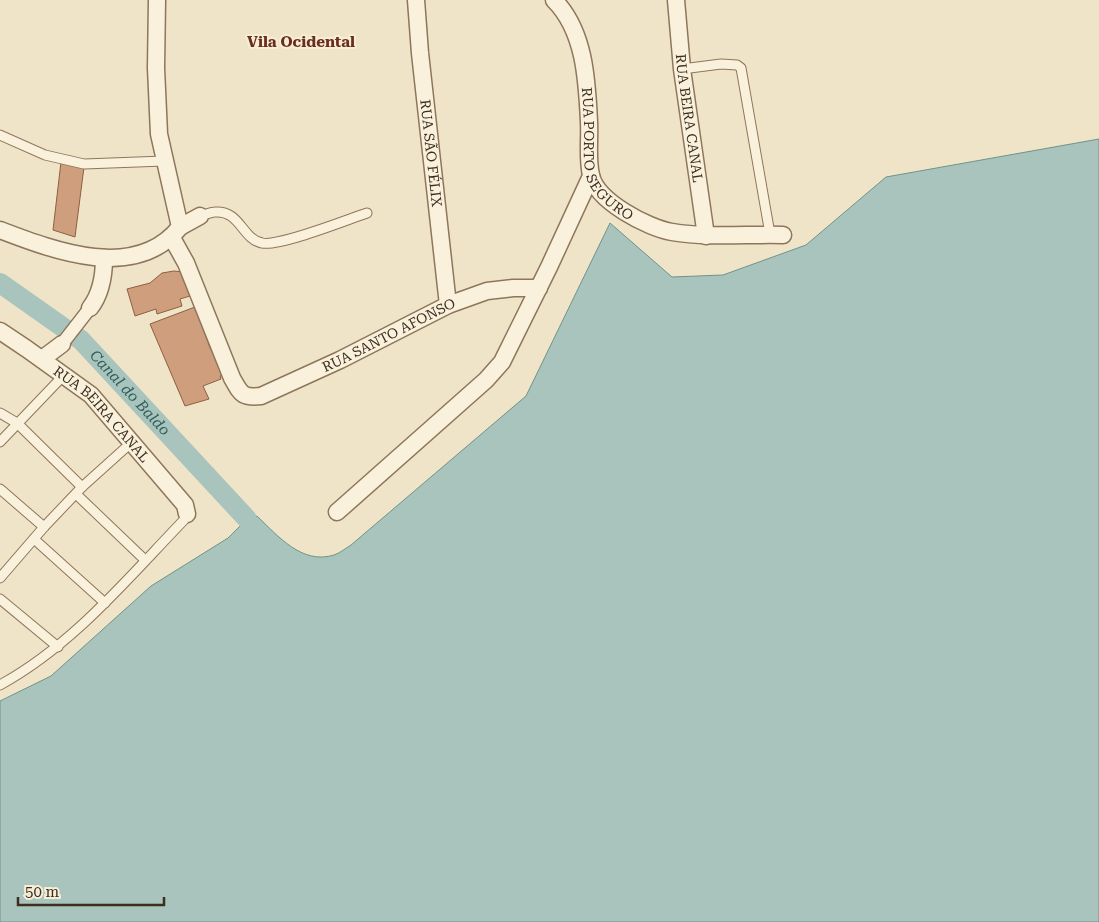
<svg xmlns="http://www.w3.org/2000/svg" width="1099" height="922" viewBox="0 0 1099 922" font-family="'Roboto Serif',serif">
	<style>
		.water { fill: #a9c4bc; stroke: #6f938a }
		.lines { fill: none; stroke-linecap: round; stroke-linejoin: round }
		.canal { stroke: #a9c4bc; stroke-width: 20 }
		.building { fill: #cf9f7d; stroke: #8d5f41 }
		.service-casing { stroke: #8d765c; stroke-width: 11 }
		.pedestrian-casing { stroke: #8d765c; stroke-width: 15 }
		.minor-casing { stroke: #8d765c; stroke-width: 19 }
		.service { stroke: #faf1dc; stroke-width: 9 }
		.pedestrian { stroke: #faf1dc; stroke-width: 12 }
		.minor { stroke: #faf1dc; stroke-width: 16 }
		.labels { text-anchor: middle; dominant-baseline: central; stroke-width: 4; stroke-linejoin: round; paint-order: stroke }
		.street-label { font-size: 14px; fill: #3d2e20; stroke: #f7eed8 }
		.neighbourhood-label { font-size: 15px; font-weight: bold; fill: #6b2e1e; stroke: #f7eed8 }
		.water-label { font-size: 15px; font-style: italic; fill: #2f5d5a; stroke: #f7eed8 }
	</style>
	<rect width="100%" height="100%" fill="#f0e4c8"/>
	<path class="water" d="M1099,139V922H0V701L51,676L151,586L228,538L247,519L257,516C278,536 302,565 334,555C340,553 346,548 351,545L526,396L610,223L672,277L723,275L806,245L886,177Z"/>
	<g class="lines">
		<path class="canal" id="s1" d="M0,283L81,340L247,519"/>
	</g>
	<g class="building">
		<polygon points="61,162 84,167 75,237 53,230"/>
		<polygon points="174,271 183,272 190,296 180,299 182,306 157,314 156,309 135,316 127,289 150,283 162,273"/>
		<polygon points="195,307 211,350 217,348 226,374 220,376 221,379 203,386 209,399 185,406 150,324"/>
	</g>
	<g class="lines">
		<g class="service-casing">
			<g id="service">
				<polyline points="682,69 721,64 737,65 741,68 770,234"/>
				<polyline points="0,135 45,155 84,164 164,161"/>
				<path d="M200,216C205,215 211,212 215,212C240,210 242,239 262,243C279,247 346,220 367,213"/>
				<polyline points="0,413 17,423 82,487"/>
				<polyline points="0,442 64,375"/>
				<polyline points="0,489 44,527"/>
				<polyline points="76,494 145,560"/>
				<polyline points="34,539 105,603"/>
				<polyline points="0,578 44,527 82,487 132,442"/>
				<polyline points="0,599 58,647"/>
				<path d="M0,685C73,645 127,579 184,520L187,514"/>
			</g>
		</g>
		<g class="pedestrian-casing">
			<polyline id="pedestrian" points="62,344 90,308"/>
		</g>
		<g class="minor-casing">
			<g id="minor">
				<path id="s2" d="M416,0L420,53L448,305"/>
				<path id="s3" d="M554,0C585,31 587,81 589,122C590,139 587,158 591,175C596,201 648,228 672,232C709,238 746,234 783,235"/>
				<path id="s4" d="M676,0L682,69L706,236"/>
				<polyline points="180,227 200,216"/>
				<path d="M0,230C55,251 136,282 180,227L159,134L156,68L157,0"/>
				<path id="s5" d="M172,238L186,263L232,378C241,394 242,398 261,396L340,360L448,305L487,291L513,288H539"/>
				<path d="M90,308C101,294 104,275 104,258"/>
				<path id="s6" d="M0,331L27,349L91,395L185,505L187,514"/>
				<polyline points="42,359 62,344"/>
				<polyline points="337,512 486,380 502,362 549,267 591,176"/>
			</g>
		</g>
		<use href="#service" class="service"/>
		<use href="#pedestrian" class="pedestrian"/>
		<use href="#minor" class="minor"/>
	</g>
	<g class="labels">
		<g class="street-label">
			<text stroke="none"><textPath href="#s4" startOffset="119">RUA BEIRA CANAL</textPath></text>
			<text stroke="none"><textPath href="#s3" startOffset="169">RUA PORTO SEGURO</textPath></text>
			<text stroke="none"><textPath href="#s2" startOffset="154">RUA SÃO FÉLIX</textPath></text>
			<text stroke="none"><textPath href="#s5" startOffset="332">RUA SANTO AFONSO</textPath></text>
			<text stroke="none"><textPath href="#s6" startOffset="132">RUA BEIRA CANAL</textPath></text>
		</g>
		<g class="neighbourhood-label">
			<text x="301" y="42">Vila Ocidental</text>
		</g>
		<g class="water-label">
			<text stroke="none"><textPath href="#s1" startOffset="171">Canal do Baldo</textPath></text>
		</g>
	</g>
	<path d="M18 897v8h146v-8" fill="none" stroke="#3d2e20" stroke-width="2.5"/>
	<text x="25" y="897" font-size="15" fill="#3d2e20" stroke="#f7eed8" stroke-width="4" paint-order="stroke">50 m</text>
</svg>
